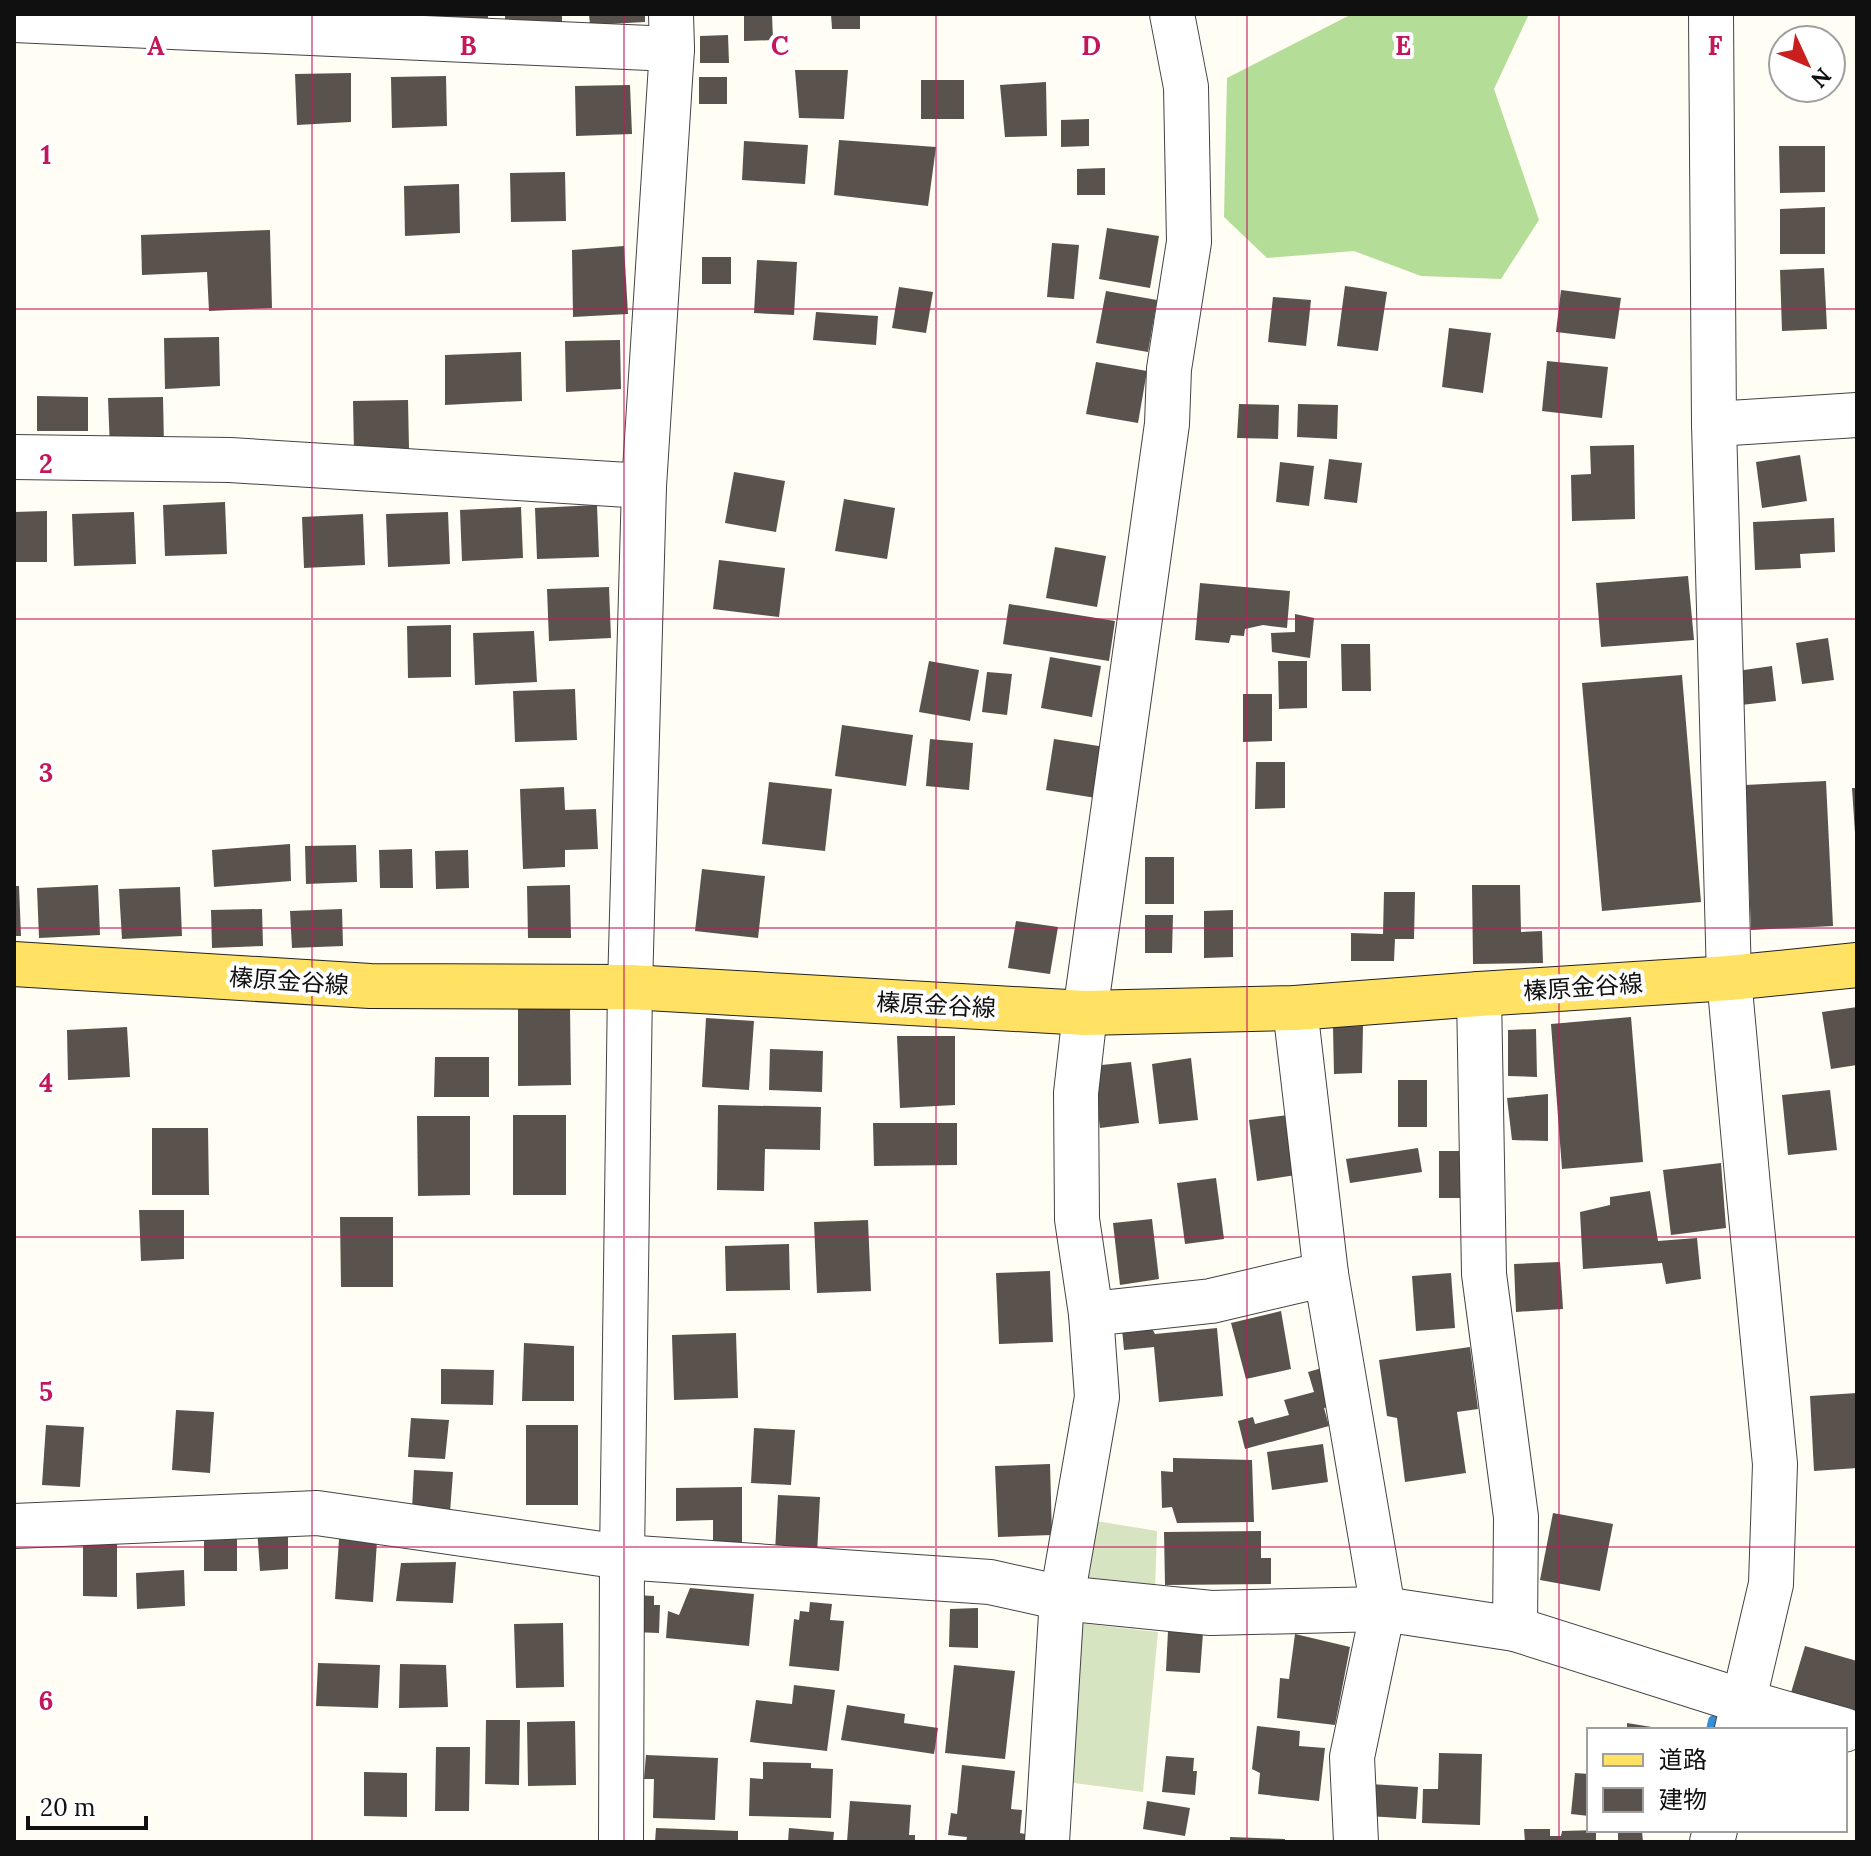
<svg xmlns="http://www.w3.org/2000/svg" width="1871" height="1856" viewBox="0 0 1871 1856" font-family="Lora,'Noto Sans JP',serif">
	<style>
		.forest { fill: #b4de98 }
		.cemetery { fill: #d7e4c2 }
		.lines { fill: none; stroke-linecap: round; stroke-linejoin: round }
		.stream { stroke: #388ed5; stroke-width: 12 }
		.building { fill: #5a524c }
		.minor-casing { stroke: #434343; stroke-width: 46 }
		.major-casing { stroke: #212121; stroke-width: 46 }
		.minor { stroke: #fff; stroke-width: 44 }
		.major { stroke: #ffe164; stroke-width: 44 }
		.grid { fill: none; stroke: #c2185b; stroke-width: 2; stroke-opacity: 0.55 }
		.labels { text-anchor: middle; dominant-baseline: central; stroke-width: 8; stroke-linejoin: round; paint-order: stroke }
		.street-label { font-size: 24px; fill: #101010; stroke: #fff }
		.grid-label { font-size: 26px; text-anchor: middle; font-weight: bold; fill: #c2185b; stroke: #fff; stroke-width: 8; stroke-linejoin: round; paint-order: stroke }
	</style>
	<rect width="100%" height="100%" fill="#fffdf4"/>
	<polygon class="forest" points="1352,14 1529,14 1494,89 1539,220 1501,279 1421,276 1354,251 1267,258 1224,217 1227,78"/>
	<g class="cemetery">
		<polygon points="1084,1519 1157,1531 1155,1591 1072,1591"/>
		<polygon points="1078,1623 1158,1632 1143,1792 1059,1781"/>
	</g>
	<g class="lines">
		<polyline class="stream" points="1712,1730 1714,1721"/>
	</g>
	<g class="building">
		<polygon points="432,14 488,14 488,18 432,19"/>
		<polygon points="505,14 562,14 562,26 505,28"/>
		<polygon points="589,14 645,14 645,22 590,25"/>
		<polygon points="744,14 772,14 773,40 744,41"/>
		<polygon points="831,14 860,14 860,29 832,29"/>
		<polygon points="728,35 729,63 700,63 700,36"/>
		<polygon points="795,70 848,70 844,119 799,118"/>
		<polygon points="351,73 351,122 297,125 295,74"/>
		<polygon points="446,76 447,126 392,128 391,77"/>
		<rect x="699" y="77" width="28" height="27"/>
		<rect x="921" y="80" width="43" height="39"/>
		<polygon points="1046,82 1047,136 1005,137 1000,85"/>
		<polygon points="630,85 632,134 576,136 575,86"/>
		<polygon points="1089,119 1089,146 1061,147 1061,120"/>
		<polygon points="839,140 936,147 928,206 834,195"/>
		<polygon points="744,141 808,145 805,184 742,180"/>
		<polygon points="1779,146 1825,146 1825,192 1780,193"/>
		<polygon points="1105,168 1105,195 1077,195 1077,169"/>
		<polygon points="565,172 566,221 511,222 510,173"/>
		<polygon points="459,184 460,233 405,236 404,186"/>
		<polygon points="1825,207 1825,254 1780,254 1780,209"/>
		<polygon points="1107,228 1159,236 1150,288 1099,279"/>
		<polygon points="270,230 272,308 209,311 207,272 142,275 141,235"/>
		<polygon points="1052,243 1079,245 1074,299 1047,297"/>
		<polygon points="624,246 628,314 573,317 572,250"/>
		<rect x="702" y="257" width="29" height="27"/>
		<polygon points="757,260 797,262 794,315 754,313"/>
		<polygon points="1824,268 1827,329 1782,331 1780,270"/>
		<polygon points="1345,286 1387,292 1378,351 1337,346"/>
		<polygon points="899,287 933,292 926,333 892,328"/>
		<polygon points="1561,290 1621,298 1615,339 1556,332"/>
		<polygon points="1106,291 1157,300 1148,352 1096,343"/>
		<polygon points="1273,297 1311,300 1306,346 1268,342"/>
		<polygon points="816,312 878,316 876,345 813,340"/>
		<polygon points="1449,328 1491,333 1483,393 1442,387"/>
		<polygon points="219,337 220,386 165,389 164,338"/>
		<polygon points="620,340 621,389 566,392 565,341"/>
		<polygon points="521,352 522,401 445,405 445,355"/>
		<polygon points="1547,361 1608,367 1602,418 1542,411"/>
		<polygon points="1096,362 1147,371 1138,423 1086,414"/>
		<polygon points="37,396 88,397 88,431 37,431"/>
		<polygon points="163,397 164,446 110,449 108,398"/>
		<polygon points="408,400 409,449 354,452 353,401"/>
		<polygon points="1239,404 1279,405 1278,439 1237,438"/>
		<polygon points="1298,404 1338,405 1337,439 1297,437"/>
		<polygon points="1634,445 1635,519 1572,521 1571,475 1591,474 1590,446"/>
		<polygon points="1800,455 1807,501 1762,508 1756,462"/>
		<polygon points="1329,459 1362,463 1357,503 1324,499"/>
		<polygon points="1280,462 1314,466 1309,506 1276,502"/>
		<polygon points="734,472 785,481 776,532 725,523"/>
		<polygon points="844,499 895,508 887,559 835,551"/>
		<polygon points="225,502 227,554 165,556 163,505"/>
		<polygon points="597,505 599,557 537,559 535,508"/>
		<polygon points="521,507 523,558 462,561 460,510"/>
		<polygon points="47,511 47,562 14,562 14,512"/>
		<polygon points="134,512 136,564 74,566 72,514"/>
		<polygon points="448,512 450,564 388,567 386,514"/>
		<polygon points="363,514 365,565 304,568 302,517"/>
		<polygon points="1834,518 1835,552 1800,554 1801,568 1755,570 1753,522"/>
		<polygon points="1055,547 1106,556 1097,607 1046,598"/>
		<polygon points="719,560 785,568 779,617 713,609"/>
		<polygon points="1688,576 1694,640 1601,647 1596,583"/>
		<polygon points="1200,583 1290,591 1287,628 1263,625 1245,629 1244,636 1231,635 1229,643 1195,640"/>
		<polygon points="609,587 611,638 549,641 547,589"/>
		<polygon points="1009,604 1115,621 1109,661 1003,644"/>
		<polygon points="1295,614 1314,618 1310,658 1272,652 1271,633 1295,632"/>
		<polygon points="451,625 451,677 408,678 407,626"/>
		<polygon points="534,631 537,682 475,685 473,633"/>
		<polygon points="1828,638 1834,680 1802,684 1796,643"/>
		<polygon points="1341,644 1370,644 1371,691 1342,691"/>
		<polygon points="1050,657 1101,666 1092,717 1041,708"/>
		<polygon points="929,661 979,670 970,721 919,712"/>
		<polygon points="1278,661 1307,661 1307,708 1279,709"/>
		<polygon points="1772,666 1776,701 1741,705 1737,671"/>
		<polygon points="987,672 1012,674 1007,715 982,712"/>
		<polygon points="1682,675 1701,902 1602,911 1582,683"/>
		<polygon points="575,689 577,740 515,742 513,691"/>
		<polygon points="1243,694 1272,694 1272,741 1243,742"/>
		<polygon points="842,725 913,735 906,786 835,776"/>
		<polygon points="930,739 973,743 969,790 926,786"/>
		<polygon points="1054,739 1105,747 1096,798 1046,790"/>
		<polygon points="1256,762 1285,762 1285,808 1255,809"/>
		<polygon points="1826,781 1833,926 1751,930 1745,785"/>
		<polygon points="769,782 832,789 825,851 762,844"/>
		<polygon points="564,787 565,810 596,809 598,849 565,850 565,867 523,869 520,789"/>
		<polygon points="1852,788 1857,788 1857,833 1855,833"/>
		<polygon points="290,844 291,881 214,887 212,850"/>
		<polygon points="356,845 357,882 306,884 305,846"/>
		<polygon points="412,849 413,888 380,888 379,850"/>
		<polygon points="468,850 469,888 436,889 435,851"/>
		<rect x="1145" y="857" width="29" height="47"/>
		<polygon points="702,869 765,876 758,938 695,931"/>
		<polygon points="98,885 100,935 39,938 37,888"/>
		<polygon points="570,885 571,938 528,938 527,886"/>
		<polygon points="1472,885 1520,885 1521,932 1542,931 1543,963 1473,964"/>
		<polygon points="14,886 19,886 21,936 14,936"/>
		<polygon points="180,887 182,936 122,939 119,889"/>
		<polygon points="1384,892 1415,892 1414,939 1395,939 1394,961 1351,961 1351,933 1383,934"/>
		<polygon points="262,909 263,946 212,948 211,910"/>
		<polygon points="342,909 343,946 292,948 290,911"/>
		<polygon points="1233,910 1233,957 1204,958 1204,911"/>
		<polygon points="1145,915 1173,915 1172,953 1145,953"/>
		<polygon points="1016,921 1058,927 1050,974 1008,968"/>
		<polygon points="518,1006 570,1006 571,1085 518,1086"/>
		<polygon points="1857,1007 1857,1065 1831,1069 1822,1012"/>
		<polygon points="1631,1017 1643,1162 1562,1169 1551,1024"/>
		<polygon points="706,1018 754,1021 749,1090 702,1087"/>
		<polygon points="1363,1026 1362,1073 1334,1074 1333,1027"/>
		<polygon points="127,1027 130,1077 68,1080 67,1030"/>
		<polygon points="1536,1029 1537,1077 1508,1076 1508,1030"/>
		<polygon points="897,1036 955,1036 955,1105 900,1108"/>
		<polygon points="770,1049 823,1051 822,1092 769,1090"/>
		<polygon points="435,1057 489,1057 489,1097 434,1097"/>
		<polygon points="1191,1058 1198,1120 1159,1124 1152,1064"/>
		<polygon points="1131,1062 1139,1123 1100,1128 1092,1066"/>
		<rect x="1398" y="1080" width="29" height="47"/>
		<polygon points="1830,1090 1837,1150 1788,1155 1782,1095"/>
		<polygon points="1548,1094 1548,1141 1512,1140 1507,1098"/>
		<polygon points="718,1105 821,1107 820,1150 765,1149 764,1191 717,1190"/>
		<rect x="513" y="1115" width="53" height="80"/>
		<polygon points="1288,1115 1296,1175 1257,1181 1249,1120"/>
		<polygon points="417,1116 470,1116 470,1195 418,1196"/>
		<polygon points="873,1123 957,1123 957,1165 874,1166"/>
		<polygon points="152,1128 208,1128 209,1195 152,1195"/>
		<polygon points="1418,1148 1422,1172 1350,1183 1346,1159"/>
		<rect x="1439" y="1151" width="29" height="47"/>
		<polygon points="1721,1163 1726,1228 1671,1235 1663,1170"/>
		<polygon points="1216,1178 1224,1239 1185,1244 1177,1183"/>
		<polygon points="1650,1191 1658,1241 1697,1238 1701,1279 1666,1284 1662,1263 1583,1269 1580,1212 1610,1205 1610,1197"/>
		<polygon points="139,1210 184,1210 184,1259 141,1261"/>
		<polygon points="340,1217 393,1217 393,1287 341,1287"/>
		<polygon points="1152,1219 1159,1279 1120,1285 1113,1223"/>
		<polygon points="868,1220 871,1291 817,1293 814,1222"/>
		<polygon points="789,1244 790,1290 726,1291 725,1246"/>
		<polygon points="1560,1262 1563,1309 1516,1312 1514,1264"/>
		<polygon points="1050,1271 1053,1342 999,1344 996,1273"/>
		<polygon points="1451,1273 1455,1328 1416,1331 1412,1276"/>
		<polygon points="1281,1311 1291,1369 1246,1379 1231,1323"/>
		<polygon points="1151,1327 1155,1334 1217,1328 1223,1396 1159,1402 1154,1347 1124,1350 1122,1329"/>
		<polygon points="736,1333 738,1398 674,1400 672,1335"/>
		<polygon points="524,1343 574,1346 574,1401 522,1401"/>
		<polygon points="1470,1347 1478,1409 1457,1412 1466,1473 1405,1482 1397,1418 1387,1416 1379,1360"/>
		<polygon points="1322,1368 1332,1406 1324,1408 1329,1426 1245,1449 1238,1421 1253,1417 1255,1424 1289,1415 1284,1400 1314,1392 1308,1372"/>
		<polygon points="441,1369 494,1370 493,1405 441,1404"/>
		<polygon points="1857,1393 1857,1468 1814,1471 1810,1396"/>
		<polygon points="176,1410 214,1412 210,1473 172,1470"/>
		<polygon points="411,1418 449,1420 445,1459 408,1457"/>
		<polygon points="46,1425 84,1427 80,1487 42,1485"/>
		<rect x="526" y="1425" width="52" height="80"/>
		<polygon points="754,1428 795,1430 791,1485 751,1483"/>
		<polygon points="1323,1444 1328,1482 1272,1490 1267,1452"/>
		<polygon points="1173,1458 1252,1460 1254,1522 1177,1523 1172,1507 1162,1508 1161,1471 1173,1472"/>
		<polygon points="1050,1464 1052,1535 998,1537 995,1466"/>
		<polygon points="414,1470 453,1472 450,1512 412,1509"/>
		<polygon points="742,1487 742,1550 713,1550 713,1520 676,1521 676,1488"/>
		<polygon points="778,1495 820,1497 817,1554 775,1552"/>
		<polygon points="1553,1513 1613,1524 1600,1591 1540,1580"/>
		<polygon points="257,1528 288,1528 288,1569 260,1571"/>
		<polygon points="1261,1531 1261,1558 1271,1558 1271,1584 1165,1585 1164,1532"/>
		<polygon points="83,1534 117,1534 117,1597 83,1596"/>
		<rect x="204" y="1535" width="33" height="36"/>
		<polygon points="339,1539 377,1541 373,1602 335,1599"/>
		<polygon points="456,1562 453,1603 396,1601 401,1563"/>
		<polygon points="184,1570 185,1606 137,1609 136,1573"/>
		<polygon points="690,1588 754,1594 749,1646 666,1638 668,1611 679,1615"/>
		<polygon points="634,1595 654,1596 654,1605 660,1605 659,1633 633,1632"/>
		<polygon points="810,1602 832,1604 830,1620 844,1621 839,1671 789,1666 794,1619 799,1620 800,1611 809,1612"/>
		<polygon points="978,1608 978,1648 949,1647 950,1609"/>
		<polygon points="563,1623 564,1687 516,1688 514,1624"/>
		<polygon points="1168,1631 1203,1633 1200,1673 1166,1671"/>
		<polygon points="1295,1634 1350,1647 1335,1725 1277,1718 1280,1678 1289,1679"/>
		<polygon points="1805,1646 1857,1661 1857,1715 1790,1696"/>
		<polygon points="318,1663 380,1665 378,1708 316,1706"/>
		<polygon points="400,1664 446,1665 448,1707 399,1708"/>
		<polygon points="954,1665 1015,1671 1005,1759 945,1753"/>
		<polygon points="794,1685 835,1690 827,1751 750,1742 756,1700 792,1704"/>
		<polygon points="847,1705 905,1714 904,1723 938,1728 934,1754 841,1740"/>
		<polygon points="486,1720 520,1720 519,1785 485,1784"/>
		<polygon points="575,1721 576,1785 528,1786 527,1722"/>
		<polygon points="1627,1723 1658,1728 1658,1730 1627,1730"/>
		<polygon points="1257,1726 1300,1731 1299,1746 1325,1748 1319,1801 1258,1794 1260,1773 1252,1769"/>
		<polygon points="436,1747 470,1747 469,1811 435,1811"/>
		<polygon points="1439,1753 1482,1754 1480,1825 1422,1823 1423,1789 1438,1789"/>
		<polygon points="646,1755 718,1758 715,1820 653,1818 654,1779 644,1779"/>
		<polygon points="1166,1756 1194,1758 1193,1771 1197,1771 1195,1795 1162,1792"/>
		<polygon points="763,1762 811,1763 811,1768 833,1769 831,1818 749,1816 750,1778 763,1779"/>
		<polygon points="962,1765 1015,1771 1011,1809 1022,1810 1020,1833 1025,1834 1025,1842 966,1842 967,1837 948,1835 951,1813 957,1814"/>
		<polygon points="364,1772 407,1773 407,1817 364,1816"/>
		<polygon points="1575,1773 1589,1774 1589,1816 1571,1814"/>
		<polygon points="1370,1784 1418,1787 1416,1819 1368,1816"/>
		<polygon points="850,1801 911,1805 909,1835 915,1835 915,1842 847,1842"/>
		<polygon points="1147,1801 1190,1808 1185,1836 1143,1829"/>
		<polygon points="656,1828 738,1831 738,1842 655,1842"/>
		<polygon points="789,1828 834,1832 833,1842 788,1842"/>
		<polygon points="1524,1829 1550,1829 1550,1836 1561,1836 1562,1831 1596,1830 1596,1842 1525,1842"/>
		<polygon points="1642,1831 1643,1842 1618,1842 1618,1833"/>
		<polygon points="1230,1837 1285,1839 1285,1842 1230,1842"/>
	</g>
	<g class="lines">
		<g class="minor-casing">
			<g id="minor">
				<polyline points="1711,14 1714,424 1729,978 1748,1186 1775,1464 1771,1584 1737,1729"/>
				<polyline points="14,20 672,49"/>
				<polyline points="1714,424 1857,415"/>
				<polyline points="14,457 230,460 644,486"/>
				<polyline points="1479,994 1484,1274 1516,1517 1515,1629"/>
				<polyline points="1295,1008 1326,1274 1383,1609 1352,1757 1356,1842"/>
				<polyline points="1091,1314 1211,1301 1326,1274"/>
				<polyline points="14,1526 317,1513 622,1557 990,1582 1062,1598 1211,1613 1383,1609 1515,1629 1745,1702 1844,1730"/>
				<polyline points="621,1842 622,1557 630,987 644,486 672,49 671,14"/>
				<polyline points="1047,1842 1062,1598 1097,1397 1091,1314 1077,1219 1076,1093 1085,1013 1167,424 1169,369 1189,242 1186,87 1172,14"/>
				<polyline points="1712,1842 1715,1830"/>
			</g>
		</g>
		<g class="major-casing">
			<polyline id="major" points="14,964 370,986 630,987 1085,1013 1295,1008 1479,994 1729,978 1857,965"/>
		</g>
		<use href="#minor" class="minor"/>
		<use href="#major" class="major"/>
	</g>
	<path class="grid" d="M312,14V1842M624,14V1842M936,14V1842M1247,14V1842M1559,14V1842M14,309H1857M14,619H1857M14,928H1857M14,1237H1857M14,1547H1857"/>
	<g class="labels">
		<g class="street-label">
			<text transform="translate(289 981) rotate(4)">榛原金谷線</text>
			<text transform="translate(1583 987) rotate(-4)">榛原金谷線</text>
			<text transform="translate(936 1005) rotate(3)">榛原金谷線</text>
		</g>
	</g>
	<g class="grid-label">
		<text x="156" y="55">A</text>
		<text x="468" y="55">B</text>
		<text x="780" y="55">C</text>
		<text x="1091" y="55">D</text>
		<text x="1403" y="55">E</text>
		<text x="1715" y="55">F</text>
		<text x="46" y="164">1</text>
		<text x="46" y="473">2</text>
		<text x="46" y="782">3</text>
		<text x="46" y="1092">4</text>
		<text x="46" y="1401">5</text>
		<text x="46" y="1710">6</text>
	</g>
	<rect width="1871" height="1856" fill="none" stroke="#101010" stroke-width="32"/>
	<rect x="1587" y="1728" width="260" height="104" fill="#ffffff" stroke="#9f9f9f" stroke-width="2"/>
	<rect x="1603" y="1754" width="40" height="12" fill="#ffe164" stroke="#9f9f9f" stroke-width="2"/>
	<text x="1659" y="1768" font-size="24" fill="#101010">道路</text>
	<rect x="1603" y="1788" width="40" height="24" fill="#5a524c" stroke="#9f9f9f" stroke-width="2"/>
	<text x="1659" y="1808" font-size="24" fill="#101010">建物</text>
	<g transform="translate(1807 64) rotate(134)"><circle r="38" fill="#ffffff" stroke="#9f9f9f" stroke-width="2"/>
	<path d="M0-6L14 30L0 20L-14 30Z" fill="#c9201f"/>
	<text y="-12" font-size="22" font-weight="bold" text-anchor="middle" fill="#101010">N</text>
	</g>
	<path d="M28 1816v12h118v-12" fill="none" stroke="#101010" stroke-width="4"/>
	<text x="40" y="1816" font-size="24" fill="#101010" stroke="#ffffff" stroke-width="6" paint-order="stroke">20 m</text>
</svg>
